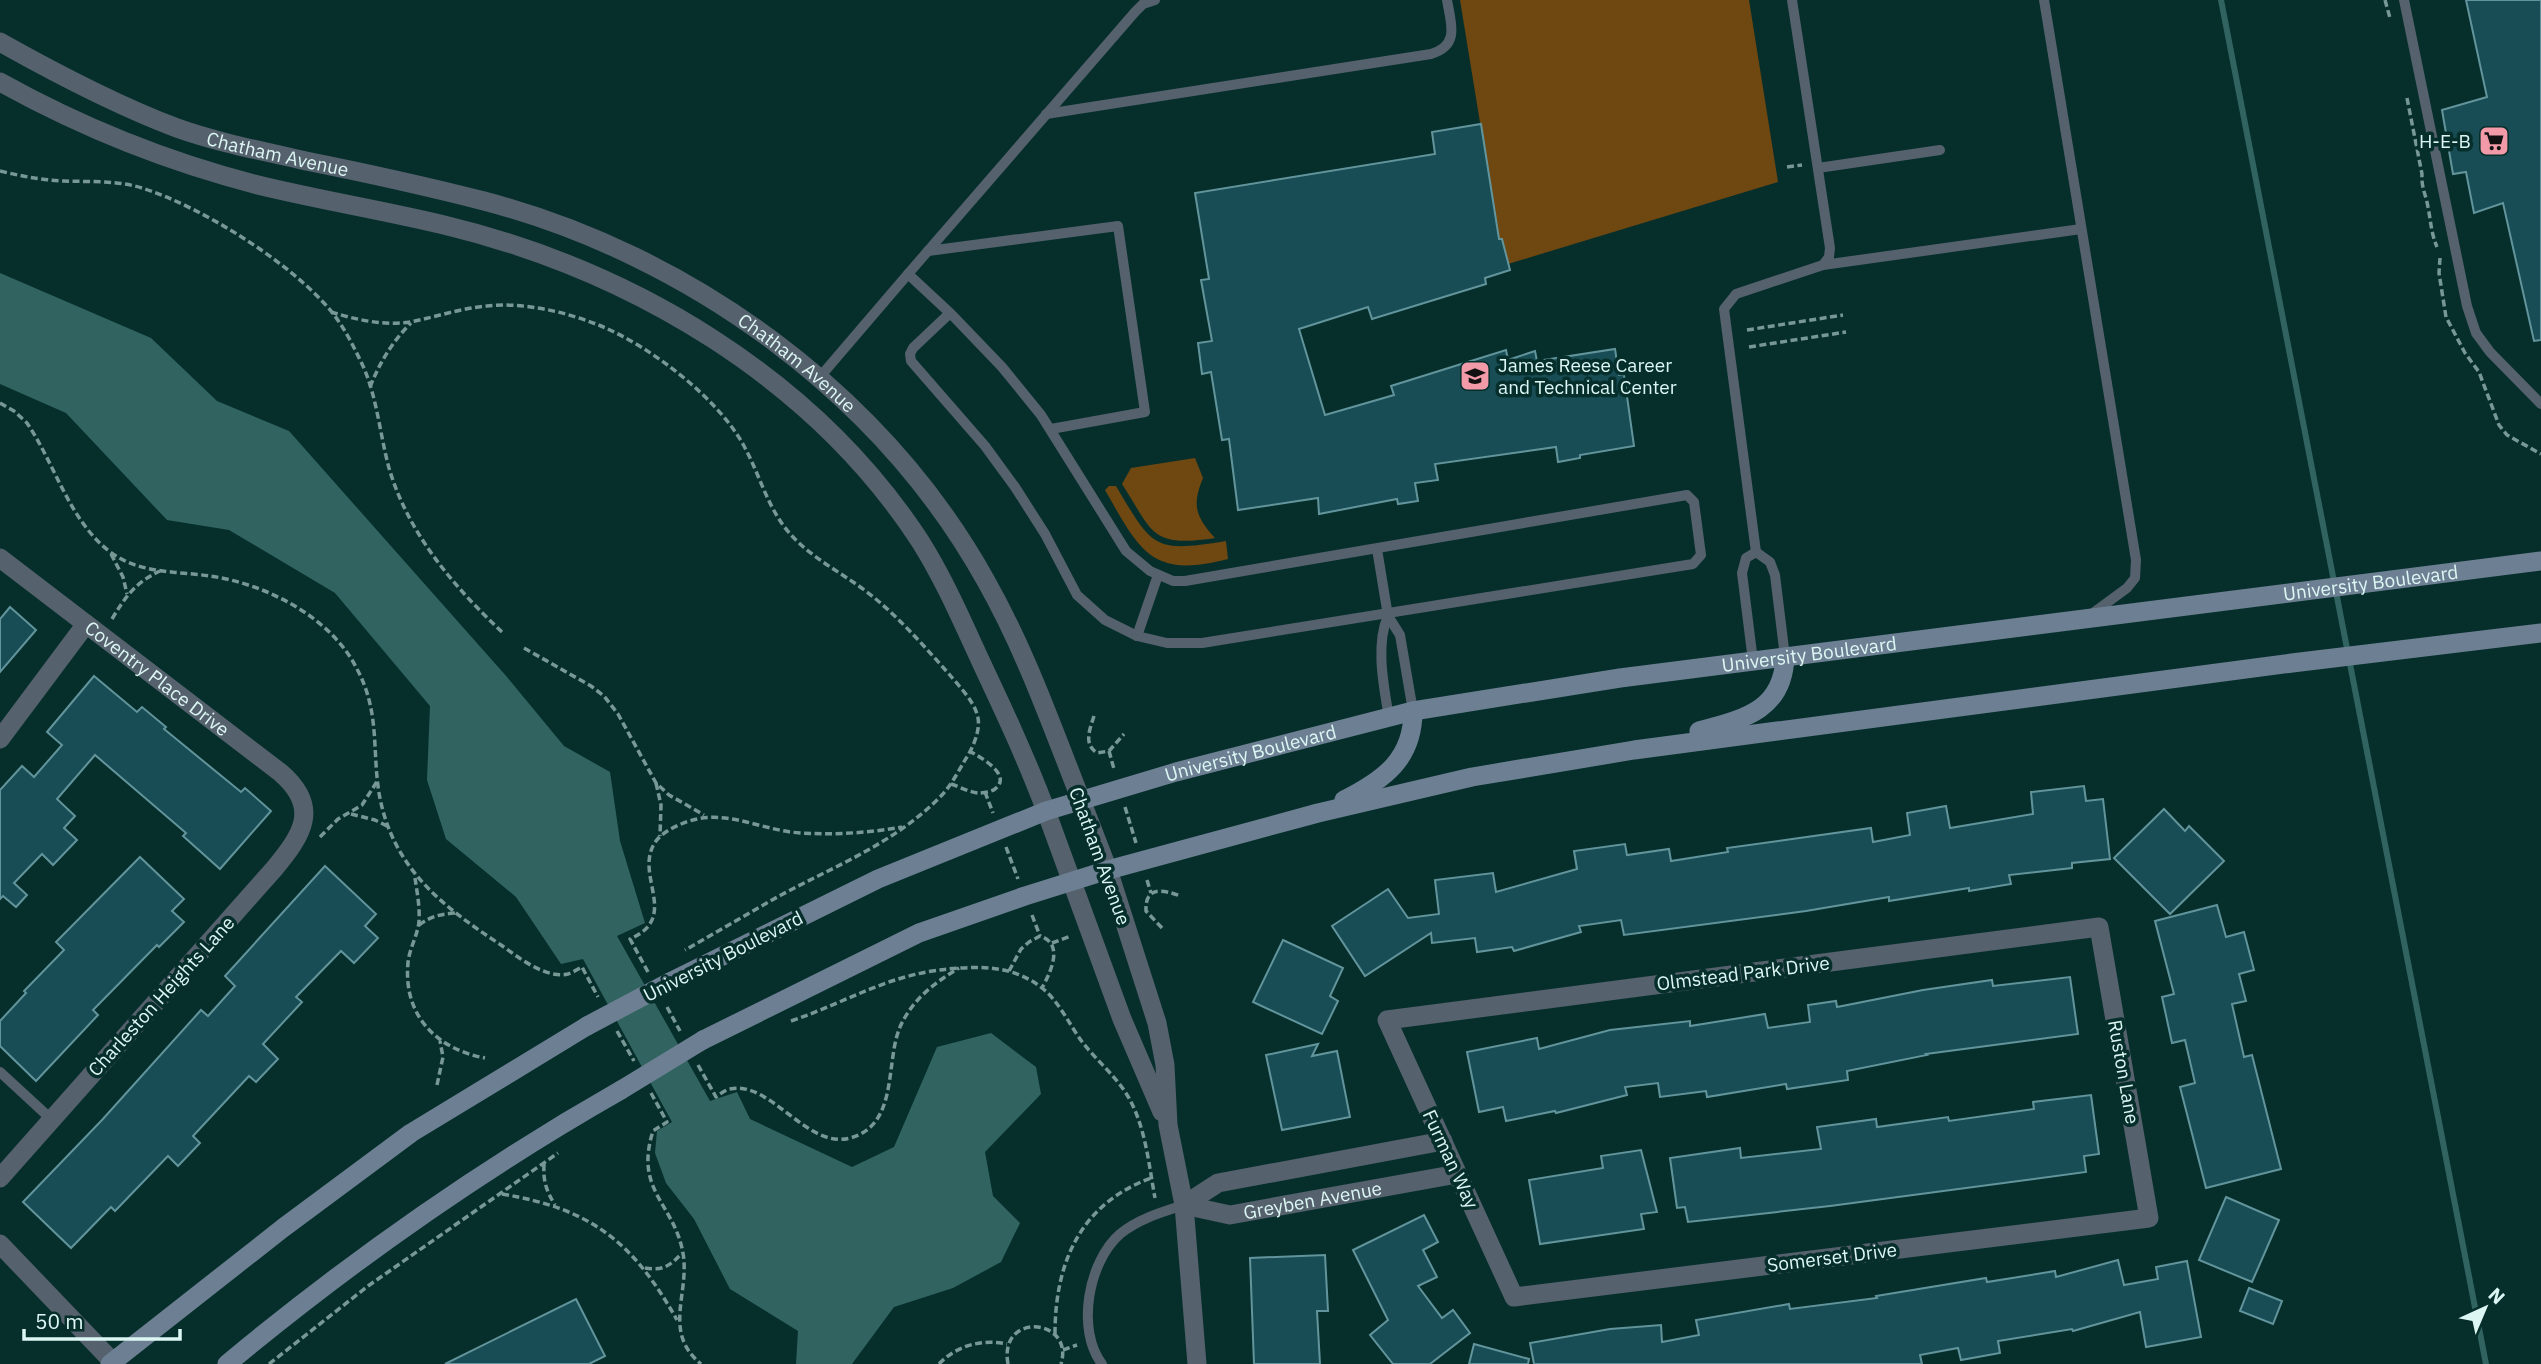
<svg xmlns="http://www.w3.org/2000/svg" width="2541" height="1364" viewBox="0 0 2541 1364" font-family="'IBM Plex Sans',sans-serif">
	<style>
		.green { fill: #6f4710 }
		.water { fill: #316460 }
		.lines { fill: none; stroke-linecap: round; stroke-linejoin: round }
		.stream { stroke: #316460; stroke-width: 6 }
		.building { fill: #194d55; stroke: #62949c; stroke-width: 2 }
		.path { stroke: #779895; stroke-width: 3.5; stroke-dasharray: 7 3.5; stroke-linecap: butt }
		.service { stroke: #55616d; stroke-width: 10 }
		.minor { stroke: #55616d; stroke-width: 19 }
		.tertiary { stroke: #55616d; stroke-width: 19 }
		.secondary { stroke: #6d8093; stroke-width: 19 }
		.secondary-bridge { stroke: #6d8093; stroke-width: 19 }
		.labels { text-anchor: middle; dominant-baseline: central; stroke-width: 7; stroke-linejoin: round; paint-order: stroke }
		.poi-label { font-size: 19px; fill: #dcf6f3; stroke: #062f2c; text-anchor: end }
		.street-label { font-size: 19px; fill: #dcf6f3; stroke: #062f2c }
	</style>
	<rect width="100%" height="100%" fill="#062f2c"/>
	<g class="green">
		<polygon points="1460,0 1749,0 1778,182 1508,264 1499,239"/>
		<path d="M1195,458L1203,478C1192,505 1195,516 1215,538C1150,548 1153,532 1122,484L1131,468Z"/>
		<path d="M1109,486H1116C1153,548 1153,553 1226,541L1228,559C1151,579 1140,551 1105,490Z"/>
	</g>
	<polygon class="water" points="0,273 151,338 217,401 289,431 507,677 564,746 610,772 620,841 645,923 617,936 710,1101 737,1092 750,1119 852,1167 894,1147 937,1047 991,1033 1036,1067 1041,1094 985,1152 993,1196 1020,1223 1001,1262 953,1288 894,1307 852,1364 796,1364 798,1331 730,1289 694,1219 666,1183 655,1153 657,1131 672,1122 583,959 561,964 516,897 446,839 427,780 430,706 335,593 229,530 167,520 66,413 0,384"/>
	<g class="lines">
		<polyline class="stream" points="2221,0 2486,1364"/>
	</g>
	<g class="building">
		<polygon points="2466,0 2541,0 2541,340 2534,341 2503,203 2474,213 2466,172 2453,174 2442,110 2487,97"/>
		<polygon points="1481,124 1499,239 1502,239 1510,270 1485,278 1486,284 1372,319 1368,307 1299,329 1325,415 1394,395 1391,386 1506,350 1508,360 1535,351 1537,361 1615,349 1619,375 1624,375 1634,446 1580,455 1580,458 1558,462 1556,447 1435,464 1438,480 1415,483 1418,501 1398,504 1397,499 1319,514 1318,498 1238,510 1229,439 1222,440 1211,372 1202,374 1198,343 1212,341 1201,280 1209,279 1195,193 1435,154 1432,132"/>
		<polygon points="10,607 36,630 0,672 0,619"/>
		<polygon points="94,676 137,712 142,707 166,727 164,729 241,792 245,788 271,811 220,869 183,836 186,833 95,755 57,799 75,816 64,828 77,840 53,865 42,854 14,883 27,895 16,907 3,896 0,899 0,790 22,766 34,777 62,745 47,732"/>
		<polygon points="2084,786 2086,801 2103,799 2110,859 2072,863 2072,868 2009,875 2011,884 1969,891 1969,888 1889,901 1889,897 1806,911 1624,935 1621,920 1579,926 1581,932 1514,951 1512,947 1477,952 1475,938 1432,943 1431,933 1365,976 1332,926 1388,889 1408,918 1439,914 1435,880 1493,873 1496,892 1577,869 1574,851 1625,844 1627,855 1669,849 1671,861 1728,852 1727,848 1871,828 1873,842 1910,835 1907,813 1946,806 1950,828 2033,814 2031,792"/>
		<polygon points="2164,809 2185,831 2189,826 2224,861 2170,914 2114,858"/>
		<polygon points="140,857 184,899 172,911 184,922 159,947 157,945 93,1010 98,1015 36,1081 0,1046 0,1021 26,993 24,991 64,950 56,942"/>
		<polygon points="325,866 376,914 365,926 378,938 354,963 341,951 296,997 302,1002 263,1044 278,1059 256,1082 249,1076 193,1136 200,1143 178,1166 168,1156 115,1211 111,1207 71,1248 23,1202 102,1120 201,1010 208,1016 235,986 225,976"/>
		<polygon points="2217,905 2226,937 2244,932 2254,970 2239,974 2246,1001 2232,1004 2244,1057 2252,1055 2281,1169 2206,1188 2180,1087 2195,1083 2185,1040 2172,1043 2162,997 2174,994 2155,921"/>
		<polygon points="1283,940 1343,968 1330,996 1338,1001 1322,1034 1253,1002"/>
		<polygon points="2070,977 2078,1034 1926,1054 1927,1055 1847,1071 1848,1080 1787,1089 1786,1084 1707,1097 1706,1091 1660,1097 1658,1083 1625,1087 1627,1095 1556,1113 1555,1111 1506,1121 1503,1107 1479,1112 1467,1052 1537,1038 1539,1049 1610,1030 1690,1021 1690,1026 1765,1014 1768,1028 1810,1022 1808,1005 1836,1001 1837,1007 1923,990 1992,980 1993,986"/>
		<polygon points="1318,1044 1312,1056 1337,1051 1350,1117 1282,1130 1266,1055"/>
		<polygon points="2091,1095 2099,1154 2084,1156 2086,1172 1830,1206 1688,1222 1685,1207 1677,1208 1670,1158 1740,1148 1741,1158 1821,1149 1817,1127 1876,1119 1877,1127 1948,1117 1949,1121 2034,1109 2033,1102"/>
		<polygon points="1641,1150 1657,1212 1641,1214 1644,1229 1540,1244 1529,1180 1603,1168 1601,1156"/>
		<polygon points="2226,1197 2279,1220 2252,1282 2199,1260"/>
		<polygon points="1424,1215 1438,1242 1423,1250 1437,1277 1418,1286 1442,1318 1453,1310 1470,1333 1430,1364 1393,1364 1370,1335 1388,1320 1353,1250"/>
		<polygon points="1325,1255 1328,1311 1317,1311 1320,1364 1254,1364 1250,1258"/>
		<polygon points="2118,1260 2124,1285 2158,1279 2156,1267 2187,1261 2201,1337 2146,1347 2140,1312 2073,1331 2072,1329 1998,1341 2000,1353 1961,1360 1958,1348 1920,1355 1922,1364 1534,1364 1530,1343 1610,1329 1661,1325 1662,1342 1699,1335 1696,1320 1789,1304 1790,1309 1877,1298 1876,1296 1986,1278 1987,1282 2055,1271 2056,1277"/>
		<polygon points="2249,1288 2282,1301 2273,1324 2240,1311"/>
		<polygon points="576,1299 605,1356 589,1364 445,1364"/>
		<polygon points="1474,1344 1529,1359 1528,1364 1469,1364"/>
	</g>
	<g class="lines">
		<g class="path">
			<polyline points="2385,0 2390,18"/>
			<path d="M2407,98L2422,174C2421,187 2426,195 2428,207C2431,222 2431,233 2437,247"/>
			<polyline points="1787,167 1802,165"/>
			<path d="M0,171C21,176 41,180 63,181C89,182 116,180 142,188C202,207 290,262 331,311C344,327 354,347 363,366C377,397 380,435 389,468C408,533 453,586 502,632"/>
			<polyline points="2440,258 2439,273 2446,317 2465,353 2479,372 2499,425 2507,435 2541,454"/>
			<path d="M331,312C357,320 388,327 415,321C439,316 462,308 487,306C525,302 566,312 601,326C651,347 718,398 744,446C761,477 768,511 793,537C815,560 842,573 867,592C897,615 924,646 949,674C958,685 973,700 977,714C982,728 973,748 965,760C957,774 949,789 937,800C892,844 835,866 781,895C749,913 717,932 685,950"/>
			<polyline points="1747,330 1843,315"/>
			<polyline points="1749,347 1846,332"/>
			<path d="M370,387C380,362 392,342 411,323"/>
			<path d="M0,403L14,411L27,423C55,464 69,520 109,551C138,574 176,571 210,576C266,584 331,617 357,669C380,712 372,749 379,793C392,868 442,906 501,945C518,957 545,979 568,974C572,973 578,969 582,967L598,997"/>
			<polyline points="111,554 123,577 127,594"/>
			<path d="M112,619C125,597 136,582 160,571"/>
			<polyline points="524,648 591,686 604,696 618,714 656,783 669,795 704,815"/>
			<path d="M1094,716C1090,729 1083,744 1097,753L1109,751L1124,734"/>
			<polyline points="1109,751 1114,769"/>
			<polyline points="656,783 661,805 660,836"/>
			<path d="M951,784C960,787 969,792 978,793C983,793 991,792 995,789C1013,775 980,757 971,752"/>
			<polyline points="985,792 993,813"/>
			<polyline points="1125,807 1136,843"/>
			<polyline points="351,814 375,820 389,827"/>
			<polyline points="320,837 338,819 362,805 378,780"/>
			<polyline points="1006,847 1018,879"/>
			<path d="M415,878C417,892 420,907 419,921C418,935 409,949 408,963C403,1015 436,1049 485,1058"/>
			<polyline points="1147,880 1151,893"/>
			<polyline points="1032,915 1040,936"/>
			<path d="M419,925C431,916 441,914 456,913"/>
			<path d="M1162,928L1146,911C1145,885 1163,890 1181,896"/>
			<polyline points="1052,943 1071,936"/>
			<path d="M1009,971L1021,949L1029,942L1040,936C1065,944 1050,973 1042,988"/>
			<path d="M648,972L630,939C680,917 635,877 654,844C659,835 670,829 679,825C722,805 757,830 800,833C834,835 868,833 902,827"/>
			<polyline points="667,1007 680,1031"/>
			<path d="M791,1021C853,1000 892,971 962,968C991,966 1018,969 1042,988C1059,1001 1070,1026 1083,1043C1098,1062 1119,1079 1130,1100C1146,1130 1149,1166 1155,1198"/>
			<polyline points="617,1031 634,1061"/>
			<path d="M698,1065L716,1097C720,1094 725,1090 730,1089C771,1080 807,1150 850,1138C899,1125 885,1062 900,1027C912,1000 934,983 959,968"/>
			<polyline points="437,1085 443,1057 440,1041"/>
			<path d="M651,1093L667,1122L653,1131C634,1191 674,1203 683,1253C690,1294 662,1332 701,1364"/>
			<path d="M544,1164C543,1181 546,1190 555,1205"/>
			<path d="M502,1194C592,1209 633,1242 677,1320"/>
			<path d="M645,1268C663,1271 670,1266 682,1253"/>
			<path d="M1055,1334C1055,1263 1080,1204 1151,1178"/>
			<polyline points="1063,1350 1077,1345"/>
			<polyline points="269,1364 368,1286 558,1153"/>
			<path d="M939,1364C957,1345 982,1339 1007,1344"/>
			<path d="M1008,1364C998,1311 1075,1318 1061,1364"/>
		</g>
		<g class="service">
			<polyline points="2044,0 2136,560 2135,578 2127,588 2093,613"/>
			<polyline points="2404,0 2467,306 2476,333 2490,352 2541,404"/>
			<path d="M1046,114L1431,54C1460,45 1451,24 1447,0"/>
			<polyline points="1818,168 1940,150"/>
			<polyline points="928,251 1118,226 1145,412 1051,429"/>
			<polyline points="1823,265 2081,229"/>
			<polyline points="908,274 1135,12 1143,4 1155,0"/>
			<polyline points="819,378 908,274 950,313 955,318 1002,367 1041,415 1126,551 1150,571 1173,581 1185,581 1687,495 1694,502 1701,555 1693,564 1202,643 1167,643 1137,636 1105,620 1077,595 1045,534 1015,487 985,446 911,361 910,354 913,348 950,313"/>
			<polyline points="1377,549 1388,616 1400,635 1413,711"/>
			<polyline points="1756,552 1724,309 1736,294 1823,265 1829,257 1830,248 1792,0"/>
			<path d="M1388,616C1375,645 1384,687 1389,718"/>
			<polyline points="1137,636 1158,575"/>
			<polyline points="1753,661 1742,573 1746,558 1756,552 1770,562 1775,575 1785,657"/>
			<polyline points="0,1072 51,1119"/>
			<path d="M1102,1364C1076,1330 1088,1262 1120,1234C1138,1219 1162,1212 1184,1205"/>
		</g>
		<g class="minor">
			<path id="s1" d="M0,558L281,773C321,808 302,835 274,869L0,1178"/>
			<polyline points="0,739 86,624"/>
			<polyline points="1081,800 1108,870 1157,1023 1165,1065 1168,1125 1184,1205 1197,1364"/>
			<polyline points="1046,811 1122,1019 1162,1112"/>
			<polygon points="2099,927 2149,1218 1514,1297 1387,1020"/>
			<path id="s2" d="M1184,1205L1230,1215L1457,1174"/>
			<polyline points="1184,1205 1218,1183 1443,1141"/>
			<polyline points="0,1244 112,1361"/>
		</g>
		<g class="tertiary">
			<path id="s3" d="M0,42C57,74 116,105 177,128C219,143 263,151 306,161C366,173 425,186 484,201C690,255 882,394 986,581C1026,652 1051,724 1081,800"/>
			<path d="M0,82C81,127 168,162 258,185C319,200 382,210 444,225C631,270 813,377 920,541C944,579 962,621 981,662C1004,711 1027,760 1046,811"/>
		</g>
		<g class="secondary">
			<path d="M1699,731C1743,719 1783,711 1785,657"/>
			<path d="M1344,800C1384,780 1413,759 1413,711"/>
			<path id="s4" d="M670,982L878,879L1046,811L1176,772L1413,711L1620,678L2541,561"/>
			<polyline points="703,1040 919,933 1025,896 1108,870 1318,813 1472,777 1634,750 2292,663 2541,633"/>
			<polyline points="110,1364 283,1228 411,1133 587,1026"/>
			<path d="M227,1364C351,1261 482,1169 621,1090"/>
		</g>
		<g class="secondary-bridge">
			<polyline points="587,1026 670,982"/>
			<polyline points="621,1090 703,1040"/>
		</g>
	</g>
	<defs>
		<g id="supermarket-square" transform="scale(1.575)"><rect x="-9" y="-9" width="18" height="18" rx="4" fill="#f39aa9" stroke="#062f2c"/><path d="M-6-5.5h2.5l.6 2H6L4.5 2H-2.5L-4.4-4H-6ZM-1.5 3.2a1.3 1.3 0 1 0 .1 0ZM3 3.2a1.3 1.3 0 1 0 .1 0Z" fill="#111"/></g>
		<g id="school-square" transform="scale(1.575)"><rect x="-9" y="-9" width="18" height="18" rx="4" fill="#f39aa9" stroke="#062f2c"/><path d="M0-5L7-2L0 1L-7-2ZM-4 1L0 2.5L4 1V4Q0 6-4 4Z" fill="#111"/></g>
	</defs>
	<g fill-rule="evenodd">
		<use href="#supermarket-square" x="2494" y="141"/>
		<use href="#school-square" x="1475" y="376"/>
	</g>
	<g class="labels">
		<g class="poi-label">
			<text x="2471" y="141">H-E-B</text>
			<text x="1498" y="365" text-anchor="start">James Reese Career<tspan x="1498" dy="22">and Technical Center</tspan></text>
		</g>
		<g class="street-label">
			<text stroke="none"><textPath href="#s3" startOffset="301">Chatham Avenue</textPath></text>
			<text stroke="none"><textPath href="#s3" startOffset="868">Chatham Avenue</textPath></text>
			<text stroke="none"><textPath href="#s4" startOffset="1760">University Boulevard</textPath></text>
			<text stroke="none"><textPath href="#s4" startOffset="1194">University Boulevard</textPath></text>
			<text stroke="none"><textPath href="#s1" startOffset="198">Coventry Place Drive</textPath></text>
			<text stroke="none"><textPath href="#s4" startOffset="626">University Boulevard</textPath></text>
			<text transform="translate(1100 856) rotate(70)">Chatham Avenue</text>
			<text transform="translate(723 956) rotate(-27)">University Boulevard</text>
			<text transform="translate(1743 973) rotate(-7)">Olmstead Park Drive</text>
			<text transform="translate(161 996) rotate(-48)">Charleston Heights Lane</text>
			<text transform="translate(2124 1072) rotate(80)">Ruston Lane</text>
			<text transform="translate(1451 1159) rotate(65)">Furman Way</text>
			<text stroke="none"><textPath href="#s2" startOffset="131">Greyben Avenue</textPath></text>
			<text transform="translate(1832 1257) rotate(-7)">Somerset Drive</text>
		</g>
	</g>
	<g transform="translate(2485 1308) rotate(44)" stroke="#062f2c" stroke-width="5" paint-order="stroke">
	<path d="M0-5L12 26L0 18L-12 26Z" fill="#dcf6f3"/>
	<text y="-10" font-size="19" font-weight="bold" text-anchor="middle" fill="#dcf6f3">N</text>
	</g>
	<path d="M24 1329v10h156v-10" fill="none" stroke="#dcf6f3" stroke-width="3.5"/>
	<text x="35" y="1329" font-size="21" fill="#dcf6f3" stroke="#062f2c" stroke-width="5" paint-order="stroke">50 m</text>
</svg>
